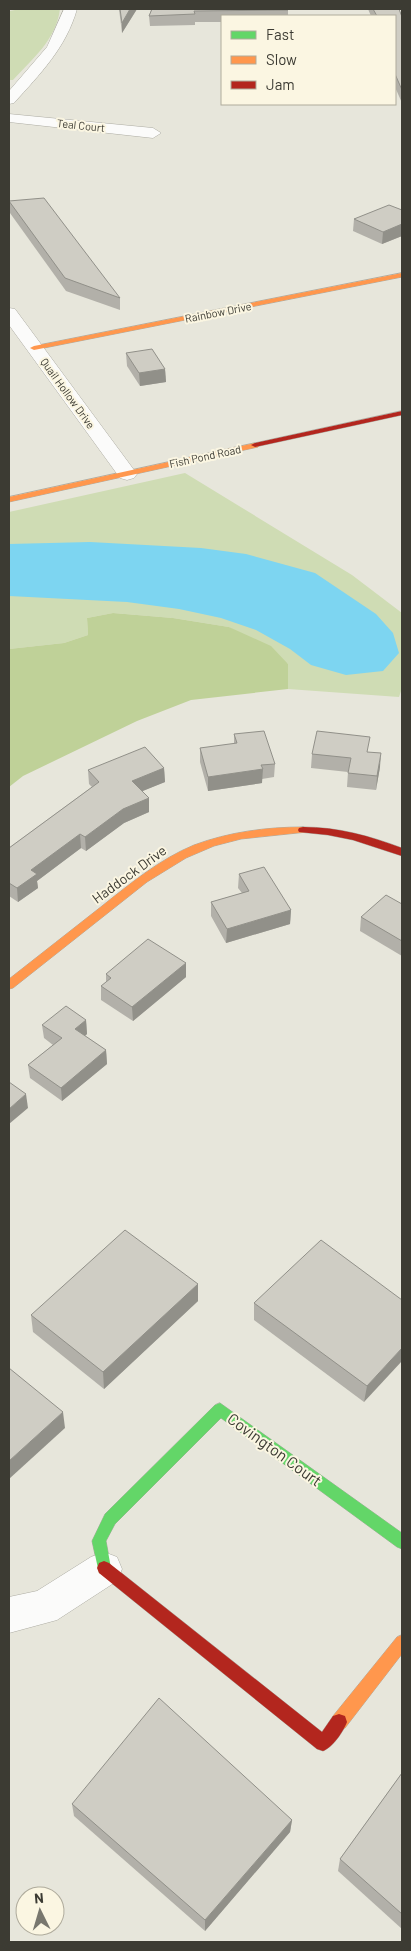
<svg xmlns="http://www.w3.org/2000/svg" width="411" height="1951" viewBox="0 0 411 1951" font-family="Barlow,sans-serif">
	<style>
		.green { fill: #cfdcb4 }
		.forest { fill: #bfd198 }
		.water { fill: #7dd5f1 }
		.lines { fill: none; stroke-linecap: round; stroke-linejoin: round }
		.street-casing { stroke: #adaca3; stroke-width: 1 }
		.fast-casing { stroke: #adaca3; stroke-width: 1 }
		.slow-casing { stroke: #adaca3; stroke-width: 1 }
		.jam-casing { stroke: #adaca3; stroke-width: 1 }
		.street { fill: #fbfbfa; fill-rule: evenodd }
		.fast { fill: #63d668; fill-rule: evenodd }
		.slow { fill: #ff974d; fill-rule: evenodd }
		.jam { fill: #b3261e; fill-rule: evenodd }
		.wall { fill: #b2b0a9 }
		.shaded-wall { fill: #919089 }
		.building { fill: #cfcdc4; stroke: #919089 }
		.labels { text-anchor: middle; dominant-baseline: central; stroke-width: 4; stroke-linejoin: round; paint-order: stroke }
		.far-street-label { font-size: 11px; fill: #3c3b33; stroke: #fbf6e2 }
		.street-label { font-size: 14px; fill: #3c3b33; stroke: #fbf6e2 }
		.near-street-label { font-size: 16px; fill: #3c3b33; stroke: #fbf6e2 }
	</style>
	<rect width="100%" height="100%" fill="#e7e6db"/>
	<g class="green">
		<path d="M21,9H60C56,40 33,58 13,80H9V11Z"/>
		<polygon points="185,473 352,575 402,613 402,688 399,697 288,689 288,664 229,627 173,618 113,613 87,618 88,635 64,643 9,649 9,512"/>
	</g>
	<polygon class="forest" points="113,613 173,618 229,627 271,646 288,664 288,689 191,700 137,721 23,776 9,787 9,649 64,643 88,635 87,618"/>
	<polygon class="water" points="90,542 201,548 246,554 315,573 376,614 393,633 399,653 383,671 346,675 311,665 290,649 256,630 221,618 179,609 127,602 9,596 9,544"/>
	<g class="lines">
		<g class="street-casing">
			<g id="street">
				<path d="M64,9H77C66,48 40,74 14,103L9,104V91L47,47Z"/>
				<polygon points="9,114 153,128 161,133 153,138 9,122"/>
				<polygon points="9,308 15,309 134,470 137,474 134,478 127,480 120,478 9,325"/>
				<polygon points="104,1552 117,1557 122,1569 117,1581 57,1620 9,1633 9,1597 37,1591 91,1557"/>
			</g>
		</g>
		<g class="fast-casing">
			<polygon id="fast" points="220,1403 402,1533 402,1549 397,1547 221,1418 115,1524 106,1541 111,1568 109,1573 104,1575 99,1573 92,1541 105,1514 215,1405"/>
		</g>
		<g class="slow-casing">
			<g id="slow">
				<polygon points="402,273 402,277 34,350 30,348 34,346"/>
				<polygon points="255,443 259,445 258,447 9,502 9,497"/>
				<path d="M303,827L307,828L308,830L307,832L241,839L214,846L186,858L147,882L13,988L9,989V979C40,955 71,930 102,906C131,883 160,859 194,845C229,832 266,827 303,827Z"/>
				<polygon points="402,1635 402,1654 345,1728 339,1730 333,1728 331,1722 333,1716 397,1637"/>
			</g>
		</g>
		<g class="jam-casing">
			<g id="jam">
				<polygon points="402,411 402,415 255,447 251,445 255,443"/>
				<path d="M303,827C338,827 370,836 402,848V856L353,840L328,835L299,832L298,830L299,828Z"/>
				<path d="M104,1561L109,1563L322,1732L333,1716L339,1714L345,1716L347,1722C343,1732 333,1747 323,1751L317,1749L99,1573L97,1568L99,1563Z"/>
			</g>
		</g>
		<use href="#street" class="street"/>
		<use href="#fast" class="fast"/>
		<use href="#slow" class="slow"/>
		<use href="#jam" class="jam"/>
	</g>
	<g class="wall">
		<polygon points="119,9 137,9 122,33"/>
		<polygon points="149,9 288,9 288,16 222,16 222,22 195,22 195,25 150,26 149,16 151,10"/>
		<polygon points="368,9 399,9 402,17 402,103 395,87 395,16 371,16"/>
		<polygon points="9,201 120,298 120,310 66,291 10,213"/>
		<polygon points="402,210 402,236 382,244 353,231 354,219"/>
		<polygon points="126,353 165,369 166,382 140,386 127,366"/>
		<polygon points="234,734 275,764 274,777 262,779 262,783 208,791 200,762 200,748 234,744"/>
		<polygon points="368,752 380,767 376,790 347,787 348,772 311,768 312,754"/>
		<polygon points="164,768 165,782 142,791 149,798 149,812 124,823 86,851 81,848 37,881 38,888 18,902 9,896 9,848 92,787 89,784 88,770"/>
		<polygon points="239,874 291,910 290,924 226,943 211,916 211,902 242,893 238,888"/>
		<polygon points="402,904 402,956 360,931 361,917"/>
		<polygon points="186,963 186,977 133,1021 101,1000 101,986 106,982 106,974"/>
		<polygon points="86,1020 87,1034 85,1036 106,1050 107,1064 62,1101 30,1078 28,1065 53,1045 44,1038 42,1025"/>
		<polygon points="198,1284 198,1301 104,1389 33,1332 31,1315"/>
		<polygon points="402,1300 364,1402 254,1320 254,1303"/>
		<polygon points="402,1773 402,1929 338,1871 340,1859"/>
		<polygon points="72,1804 292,1820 290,1832 205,1931 74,1816"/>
	</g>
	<g class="shaded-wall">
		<polygon points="130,9 137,9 122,33 122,23"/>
		<polygon points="402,224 402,236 382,244 383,232"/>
		<polygon points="165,369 166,382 140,386 139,373"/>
		<polygon points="381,753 380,767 376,790 377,776"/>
		<polygon points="164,768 165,782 133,795 132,781"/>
		<polygon points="263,769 262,783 208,791 208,777"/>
		<polygon points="149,798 149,812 124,823 86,851 85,837 123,809"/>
		<polygon points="80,834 81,848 37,881 38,888 18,902 17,888 31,870"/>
		<polygon points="291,910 290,924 226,943 227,929"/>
		<polygon points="186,963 186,977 133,1021 132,1007"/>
		<polygon points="86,1020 87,1034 76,1043 75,1029"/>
		<polygon points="106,1050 107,1064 62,1101 61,1088"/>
		<polygon points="26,1094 28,1108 9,1124 9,1109"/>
		<polygon points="198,1284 198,1301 104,1389 103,1372"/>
		<polygon points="402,1348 402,1361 364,1402 367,1386"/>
		<polygon points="63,1412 65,1428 9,1479 9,1461"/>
		<polygon points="292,1820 290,1832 205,1931 205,1920"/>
	</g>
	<g class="building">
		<polygon points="120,9 130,9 122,23"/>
		<polygon points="152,9 288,9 288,10 194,11 195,14 149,16"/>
		<polygon points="373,9 399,9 402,17 402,90 395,74 395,16 377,16"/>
		<polygon points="44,198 120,298 65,278 9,201"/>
		<polygon points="389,205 402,210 402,224 383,232 354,219"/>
		<polygon points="152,349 165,369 139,373 126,353"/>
		<polygon points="264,731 275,764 261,765 263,769 208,777 200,748 237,743 234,734"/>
		<polygon points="317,731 370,737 367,752 381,753 377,776 348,773 351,758 312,754"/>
		<polygon points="145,747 164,768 132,781 149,798 123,809 85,837 80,834 31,870 37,874 17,888 9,883 9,848 99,782 88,770"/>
		<polygon points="264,867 291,910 227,929 211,902 249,891 239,874"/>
		<polygon points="386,895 402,904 402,941 361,917"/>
		<polygon points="148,939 186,963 132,1007 101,986 111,978 106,974"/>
		<polygon points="66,1006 86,1020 75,1029 106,1050 61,1088 28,1065 62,1038 42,1025"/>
		<polygon points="9,1082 26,1094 9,1109"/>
		<polygon points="125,1230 198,1284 103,1372 31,1315"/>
		<polygon points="321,1240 402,1300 402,1348 367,1386 254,1303"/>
		<polygon points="9,1368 63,1412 9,1461"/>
		<polygon points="159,1698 292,1820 205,1920 72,1804"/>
		<polygon points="402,1773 402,1914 340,1859"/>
	</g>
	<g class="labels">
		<g class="far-street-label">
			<text transform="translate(81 125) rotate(6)">Teal Court</text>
			<text transform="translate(218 312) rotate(-11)">Rainbow Drive</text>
			<text transform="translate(68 393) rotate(54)">Quail Hollow Drive</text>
			<text transform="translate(205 456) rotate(-12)">Fish Pond Road</text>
		</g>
		<g class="street-label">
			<text transform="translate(129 874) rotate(-36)">Haddock Drive</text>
		</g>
		<g class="near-street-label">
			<text transform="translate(275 1449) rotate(36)">Covington Court</text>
		</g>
	</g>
	<rect width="411" height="1951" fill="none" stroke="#3c3b33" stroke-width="20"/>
	<rect x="221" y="15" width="175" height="90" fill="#fbf6e2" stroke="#afab9c"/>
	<rect x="231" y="31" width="25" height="8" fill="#63d668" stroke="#afab9c"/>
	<text x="266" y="40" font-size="15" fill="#3c3b33">Fast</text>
	<rect x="231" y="56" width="25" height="8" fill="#ff974d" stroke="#afab9c"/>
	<text x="266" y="65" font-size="15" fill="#3c3b33">Slow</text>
	<rect x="231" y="81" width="25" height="8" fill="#b3261e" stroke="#afab9c"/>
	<text x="266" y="90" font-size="15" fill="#3c3b33">Jam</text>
	<g transform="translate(40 1911) rotate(355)"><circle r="24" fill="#fbf6e2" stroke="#afab9c"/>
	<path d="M0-4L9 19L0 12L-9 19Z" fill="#78776e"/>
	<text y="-8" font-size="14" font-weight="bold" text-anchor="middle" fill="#3c3b33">N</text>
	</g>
</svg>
